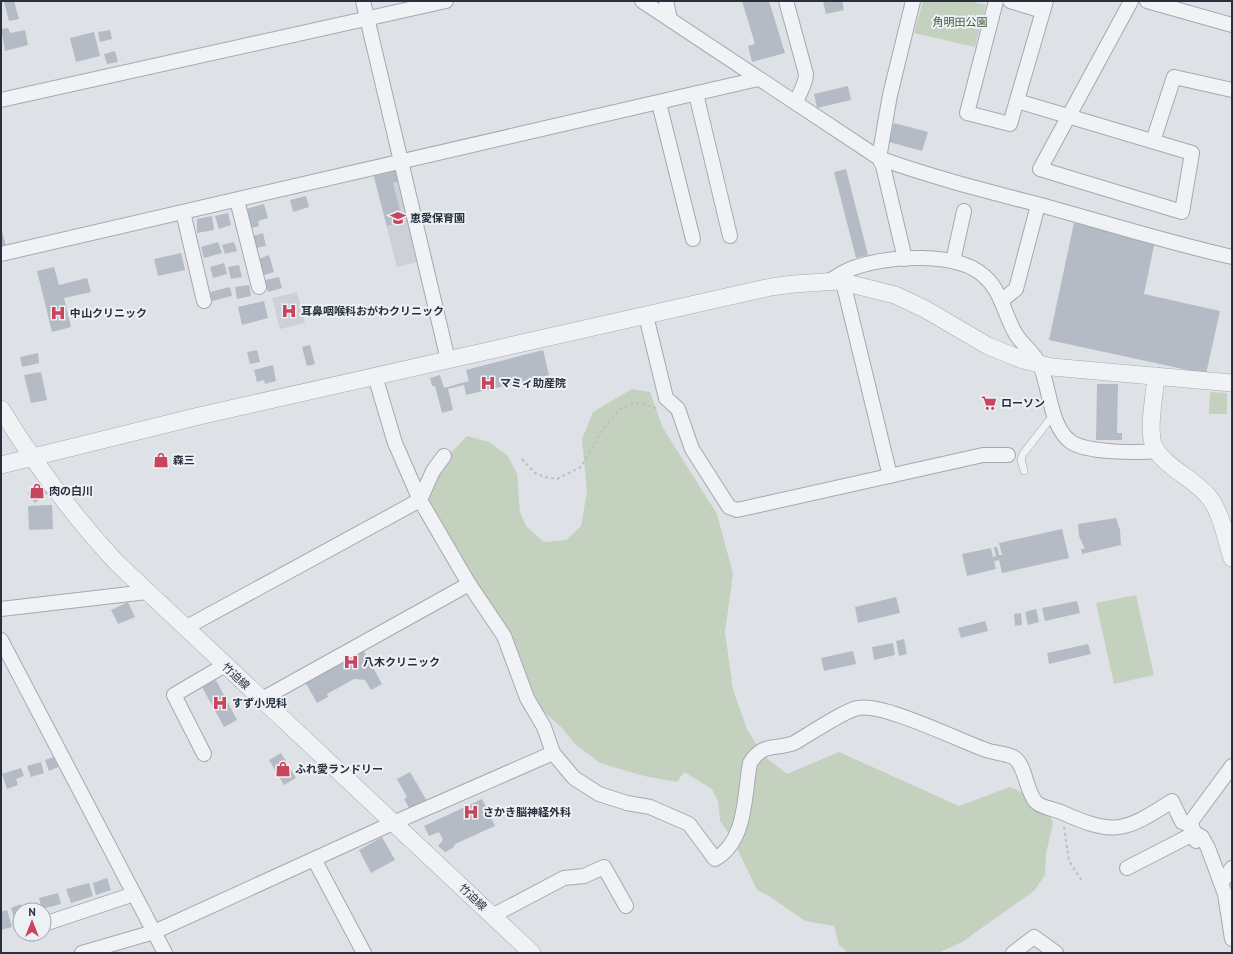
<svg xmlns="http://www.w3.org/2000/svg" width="1233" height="954" viewBox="0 0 1233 954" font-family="'PT Sans','Noto Sans JP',sans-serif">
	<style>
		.built { fill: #ccd1d9 }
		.green { fill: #c4d1bf }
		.building { fill: #b5bbc4 }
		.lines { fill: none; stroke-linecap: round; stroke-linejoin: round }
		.service-casing { stroke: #a4a9b1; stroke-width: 8 }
		.minor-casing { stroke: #a4a9b1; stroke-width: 16 }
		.tertiary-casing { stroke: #a4a9b1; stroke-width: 18 }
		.path { stroke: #bcc0c5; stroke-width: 2; stroke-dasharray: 3 3; stroke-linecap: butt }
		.service { stroke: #f0f2f5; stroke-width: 7 }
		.minor { stroke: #f0f2f5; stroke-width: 14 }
		.tertiary { stroke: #f0f2f5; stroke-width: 17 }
		.labels { text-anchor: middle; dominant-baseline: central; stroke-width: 4; stroke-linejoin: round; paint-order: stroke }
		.park-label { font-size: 11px; fill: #3d5835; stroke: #edf1f5 }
		.poi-label { font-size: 11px; font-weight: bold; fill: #28303d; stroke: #edf1f5; text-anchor: start }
		.street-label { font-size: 11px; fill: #28303d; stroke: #edf1f5 }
	</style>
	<rect width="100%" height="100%" fill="#dee2e7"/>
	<g class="built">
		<polygon points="399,169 422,261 397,267 373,175"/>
		<polygon points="297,292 305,323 280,329 272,298"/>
	</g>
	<g class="green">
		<polygon points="923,1 969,1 986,5 975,47 914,33"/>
		<polygon points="632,389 650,392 663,428 717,514 733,574 725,632 733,690 747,729 763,755 787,774 839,752 959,806 1010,787 1046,803 1053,824 1046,853 1045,875 1034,891 962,942 938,953 848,953 839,945 834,926 805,921 769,896 757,890 732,838 720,821 718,801 712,789 684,772 677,782 644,776 600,763 575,744 561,727 545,713 540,713 428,510 426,495 448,456 467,436 489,442 508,456 517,474 520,512 526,526 544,542 566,540 581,526 587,491 582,439 593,412"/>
		<polygon points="1210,392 1227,393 1227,414 1209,414"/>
		<polygon points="1136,595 1154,675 1114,684 1096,603"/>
	</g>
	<g class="building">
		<polygon points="14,1 19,19 9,21 4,2"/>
		<polygon points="742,1 769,1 785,53 752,62 748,46 755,44"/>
		<polygon points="823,1 842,1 844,10 826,14"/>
		<polygon points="8,28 10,33 25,30 28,45 5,51 1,29"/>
		<polygon points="110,30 112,39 100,42 98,32"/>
		<polygon points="94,32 100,56 76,62 70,38"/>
		<polygon points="115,51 118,62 107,64 104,54"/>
		<polygon points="848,86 851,100 817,108 814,94"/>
		<polygon points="894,123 928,132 922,151 889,142"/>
		<polygon points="846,169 868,255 856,258 834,172"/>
		<polygon points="398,170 400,181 393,183 403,222 387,226 374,176"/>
		<polygon points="306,196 309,207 293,212 290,200"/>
		<polygon points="264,204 268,218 258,221 259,226 252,228 246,209"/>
		<polygon points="228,213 231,225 219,229 215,216"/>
		<polygon points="212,216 214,230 197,233 197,219"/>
		<polygon points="1074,223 1155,241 1144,294 1220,311 1206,374 1049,340"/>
		<polygon points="1,229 6,245 1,247"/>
		<polygon points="263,233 266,246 256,248 253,236"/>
		<polygon points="218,242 222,253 204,258 201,247"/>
		<polygon points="234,242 237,251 225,254 222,245"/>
		<polygon points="181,253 185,270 158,276 154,259"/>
		<polygon points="269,255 274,272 264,275 259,259"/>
		<polygon points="224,263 227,274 213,278 210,267"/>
		<polygon points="239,265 242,277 231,279 228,267"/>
		<polygon points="54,267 59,285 87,278 91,292 64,298 71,327 52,332 37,271"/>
		<polygon points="279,277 282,288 268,292 265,280"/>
		<polygon points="249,285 251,296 237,299 235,287"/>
		<polygon points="230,287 232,296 212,301 210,292"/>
		<polygon points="264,301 268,318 242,325 238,307"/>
		<polygon points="310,345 315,364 307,366 302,347"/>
		<polygon points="257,350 260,362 250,364 247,352"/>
		<polygon points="543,350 549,375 466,395 464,385 448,389 453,410 442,413 435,386 432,386 430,378 440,375 444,388 469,381 466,370"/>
		<polygon points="38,353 39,363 22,367 20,357"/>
		<polygon points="273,365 276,381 265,384 264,380 257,382 254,370"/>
		<polygon points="41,372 47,400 31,403 24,375"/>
		<polygon points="1097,384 1118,384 1117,433 1122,433 1122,440 1096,440"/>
		<polygon points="38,483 47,493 35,503 28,494 30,489"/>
		<polygon points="52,505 53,529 29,530 28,506"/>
		<polygon points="1116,518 1120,530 1121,545 1082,554 1081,549 1085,549 1079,536 1078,524"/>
		<polygon points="1062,529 1069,558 1002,573 999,560 994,561 996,569 967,576 962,554 991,548 993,557 996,556 994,547 997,547 999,555 1002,555 999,543"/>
		<polygon points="896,597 900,613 858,623 855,607"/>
		<polygon points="1077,601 1080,613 1045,621 1042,608"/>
		<polygon points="128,602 135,617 118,624 111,610"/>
		<polygon points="1036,609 1039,622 1028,625 1025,612"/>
		<polygon points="1021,613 1022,625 1015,626 1014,614"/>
		<polygon points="985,621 988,631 961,638 958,628"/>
		<polygon points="904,639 907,654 899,656 896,641"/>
		<polygon points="893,643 895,655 874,660 872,647"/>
		<polygon points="1088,644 1091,654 1049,664 1047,653"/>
		<polygon points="361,646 382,684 371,690 365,680 354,679 327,694 328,697 317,703 303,678"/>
		<polygon points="853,651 856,664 824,671 821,658"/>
		<polygon points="216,680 237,720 224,727 202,687"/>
		<polygon points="281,753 296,778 284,785 269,760"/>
		<polygon points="54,757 58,767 49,771 45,760"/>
		<polygon points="41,762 44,773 31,777 27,766"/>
		<polygon points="21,768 24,776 16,779 18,785 7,789 2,774"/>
		<polygon points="410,772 427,801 411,811 404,799 407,797 397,779"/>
		<polygon points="482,799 495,826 455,844 453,848 445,852 438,846 443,840 439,832 429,836 424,826"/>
		<polygon points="382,837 395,860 371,873 359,850"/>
		<polygon points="107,878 111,890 96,895 93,883"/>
		<polygon points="89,883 93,896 71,903 66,889"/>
		<polygon points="58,893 61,904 42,909 39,898"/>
		<polygon points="21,904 23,910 20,910 20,918 15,920 11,908"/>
		<polygon points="7,910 12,927 1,930 1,912"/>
	</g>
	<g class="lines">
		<g class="service-casing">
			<polyline id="service" points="1024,471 1021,459 1023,454 1054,414"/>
		</g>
		<g class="minor-casing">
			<g id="minor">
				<polyline points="363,1 448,360"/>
				<polyline points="642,1 879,158 883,166 905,259"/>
				<polyline points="666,1 670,19"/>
				<path d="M786,1L806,74C806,84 799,93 796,103"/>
				<path d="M913,1L890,95L879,158C934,178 991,192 1048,207C1109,224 1170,243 1232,257"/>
				<polyline points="996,1 967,113 1010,124 1046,1"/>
				<polyline points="1010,1 1043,11"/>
				<polyline points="1147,1 1232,25"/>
				<polyline points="696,94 730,236"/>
				<polyline points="1,100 446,1"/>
				<polyline points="1017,101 1192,153 1182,212 1040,169 1129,5 1131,1"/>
				<polyline points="659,103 693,239"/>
				<polyline points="1153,141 1174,77 1232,90"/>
				<polyline points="237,200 259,287"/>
				<polyline points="183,212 204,301"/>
				<polyline points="1,254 758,79"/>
				<polyline points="953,261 964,211"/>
				<path d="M829,281C838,276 846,270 856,267C889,256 957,251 984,276C1002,291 1005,318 1017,336C1024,346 1035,354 1040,365C1050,388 1050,427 1071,442C1088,453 1138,453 1158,451"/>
				<polyline points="843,282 890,476"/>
				<polyline points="1001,301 1016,289 1038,205"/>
				<polyline points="646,316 666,398 678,409 692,449 729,507 737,510 983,455 1008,455"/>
				<path d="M375,376L395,443L420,500L469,584L504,636L527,698L544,727L553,753L574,778L599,794L627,803L650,807L689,824L715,859C747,841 744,795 750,763C763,742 775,750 794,743C808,735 845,710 858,708C884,703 958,740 986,750C994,753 1005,753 1013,757C1026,764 1025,790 1036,802C1040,807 1054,809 1061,812C1114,836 1124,832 1172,801L1182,822L1192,826"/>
				<polyline points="1,609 147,592"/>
				<polyline points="185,628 420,500 433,471 444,456"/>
				<polyline points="1,640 165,953"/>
				<polyline points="262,699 469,584"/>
				<polyline points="204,754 174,695 225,665"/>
				<polyline points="1232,766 1190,823 1195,833 1202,837 1208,848 1225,894 1232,939"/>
				<polyline points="314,859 364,953"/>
				<polyline points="1127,868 1195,833 1196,841"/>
				<polyline points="1221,883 1232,868"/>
				<polyline points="492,916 564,878 584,876 604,867 626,906"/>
				<polyline points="44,924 134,894"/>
				<polyline points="82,953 154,932 393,823 553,753"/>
				<polyline points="1013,953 1034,937 1056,953"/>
			</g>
		</g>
		<g class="tertiary-casing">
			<g id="tertiary">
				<path d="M1156,376C1155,394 1147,430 1154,446C1163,466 1193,478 1208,496C1222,513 1225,537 1232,558"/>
				<path d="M1,409C35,464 73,516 117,563L532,953"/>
				<polyline points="1,465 199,416 771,287 794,284 839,281 895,295 925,309 988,346 1023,360 1052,367 1232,383"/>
			</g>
		</g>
		<g class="path">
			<polyline points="522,459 535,473 545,477 557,479 581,467 602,431 620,409 632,404 639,403 658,409"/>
			<polyline points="1064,827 1069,861 1082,881"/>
		</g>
		<use href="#service" class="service"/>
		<use href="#minor" class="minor"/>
		<use href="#tertiary" class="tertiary"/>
	</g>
	<defs>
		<g id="school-bare" transform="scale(1.2)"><path d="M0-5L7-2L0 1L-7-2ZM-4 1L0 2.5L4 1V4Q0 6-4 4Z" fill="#c9455e" stroke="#edf1f5" stroke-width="2.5" paint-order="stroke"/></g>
		<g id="hospital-bare" transform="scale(1.2)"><path d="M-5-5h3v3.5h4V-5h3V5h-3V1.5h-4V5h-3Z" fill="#c9455e" stroke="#edf1f5" stroke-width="2.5" paint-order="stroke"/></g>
		<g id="supermarket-bare" transform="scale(1.2)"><path d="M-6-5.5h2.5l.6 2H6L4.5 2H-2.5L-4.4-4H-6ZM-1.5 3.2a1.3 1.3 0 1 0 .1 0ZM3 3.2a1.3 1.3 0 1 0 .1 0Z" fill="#c9455e" stroke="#edf1f5" stroke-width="2.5" paint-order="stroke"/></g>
		<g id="shop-bare" transform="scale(1.2)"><path d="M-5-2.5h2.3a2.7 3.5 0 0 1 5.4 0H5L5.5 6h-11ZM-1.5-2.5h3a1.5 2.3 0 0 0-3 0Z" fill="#c9455e" stroke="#edf1f5" stroke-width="2.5" paint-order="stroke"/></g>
	</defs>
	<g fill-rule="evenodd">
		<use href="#school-bare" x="398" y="218"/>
		<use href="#hospital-bare" x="289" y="311"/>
		<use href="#hospital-bare" x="58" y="313"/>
		<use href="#hospital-bare" x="488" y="383"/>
		<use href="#supermarket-bare" x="989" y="403"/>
		<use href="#shop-bare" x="161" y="460"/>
		<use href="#shop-bare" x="37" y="491"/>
		<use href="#hospital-bare" x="351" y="662"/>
		<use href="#hospital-bare" x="220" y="703"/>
		<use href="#shop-bare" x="283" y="769"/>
		<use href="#hospital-bare" x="471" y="812"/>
	</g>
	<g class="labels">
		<g class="park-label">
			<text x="960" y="22">角明田公園</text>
		</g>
		<g class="poi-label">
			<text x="410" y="218">恵愛保育園</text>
			<text x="301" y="311">耳鼻咽喉科おがわクリニック</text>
			<text x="70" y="313">中山クリニック</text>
			<text x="500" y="383">マミィ助産院</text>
			<text x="1001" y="403">ローソン</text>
			<text x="173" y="460">森三</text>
			<text x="49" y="491">肉の白川</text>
			<text x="363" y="662">八木クリニック</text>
			<text x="232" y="703">すず小児科</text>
			<text x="295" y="769">ふれ愛ランドリー</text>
			<text x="483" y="812">さかき脳神経外科</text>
		</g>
		<g class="street-label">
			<text transform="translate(236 676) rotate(43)">竹迫線</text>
			<text transform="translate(473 897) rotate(43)">竹迫線</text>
		</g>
	</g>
	<rect width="1233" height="954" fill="none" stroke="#28303d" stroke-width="4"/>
	<g transform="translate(32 922)"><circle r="19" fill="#edf1f5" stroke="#9ea4ab"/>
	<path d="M0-3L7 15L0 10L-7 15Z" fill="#c9455e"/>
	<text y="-6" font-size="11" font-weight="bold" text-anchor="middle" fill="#28303d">N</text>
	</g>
</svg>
